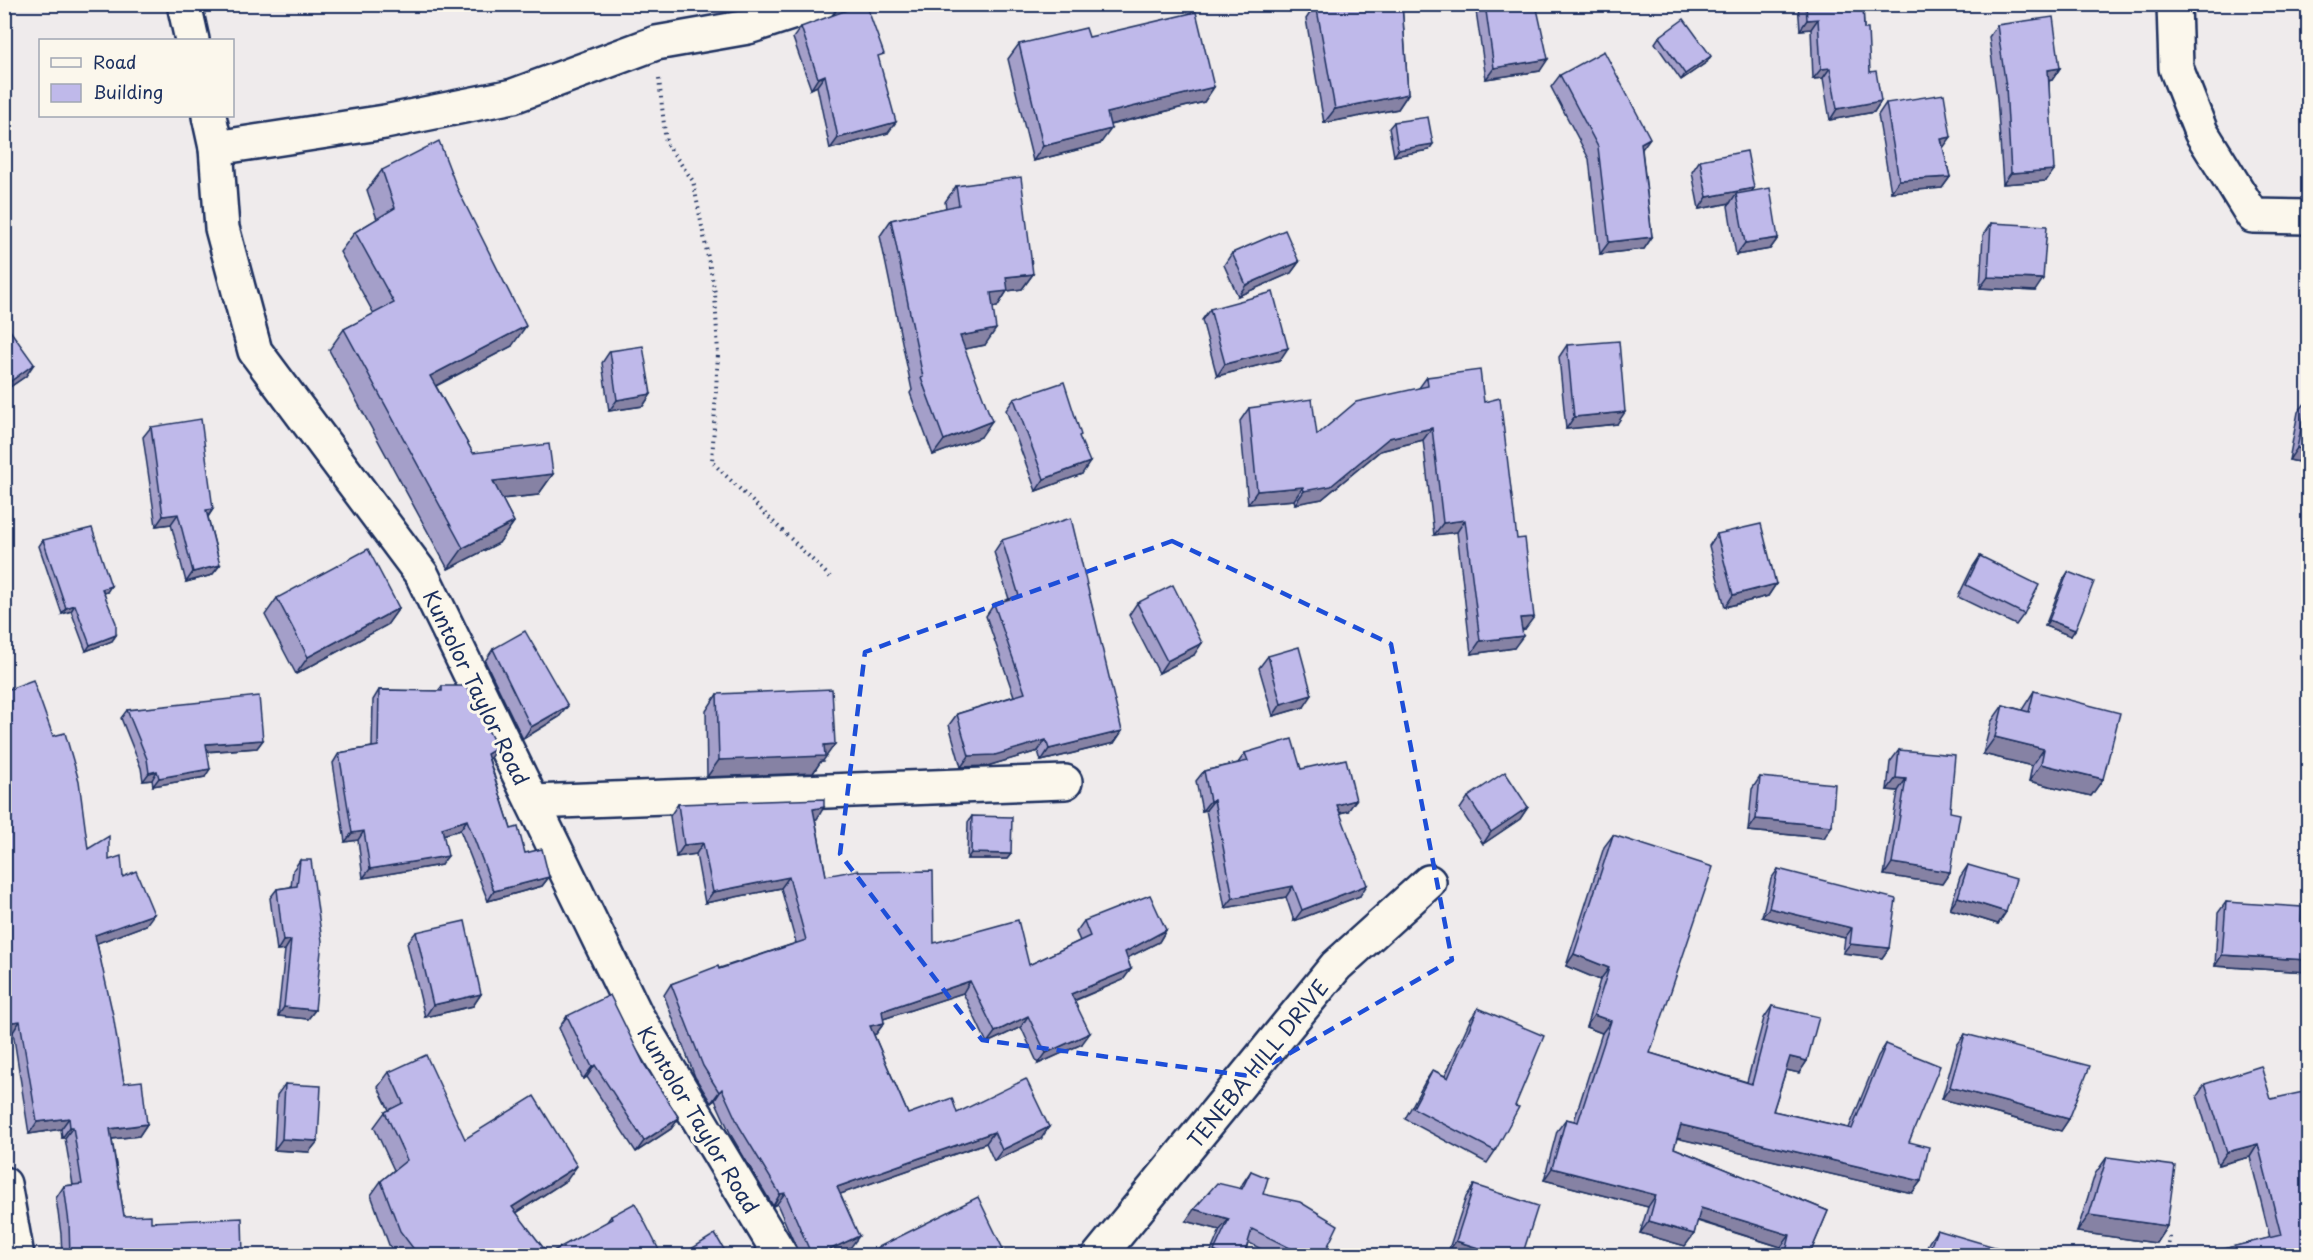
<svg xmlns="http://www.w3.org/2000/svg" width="2313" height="1260" font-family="'Playpen Sans',sans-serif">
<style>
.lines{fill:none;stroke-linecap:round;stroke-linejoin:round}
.minor-casing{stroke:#1b2f5e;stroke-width:38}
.path{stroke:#1b2f5e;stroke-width:4;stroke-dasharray:1.5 4.5;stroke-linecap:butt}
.minor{stroke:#fbf7ec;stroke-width:33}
.wall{fill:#a49fc9;stroke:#1b2f5e;stroke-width:1.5}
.shaded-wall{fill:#8682a4;stroke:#1b2f5e;stroke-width:1.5}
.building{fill:#bfb9ea;stroke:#1b2f5e;stroke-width:1.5}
.marked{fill:none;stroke:#1d4ed8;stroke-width:4.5;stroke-dasharray:12 8;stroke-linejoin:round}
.labels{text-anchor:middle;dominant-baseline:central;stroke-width:6;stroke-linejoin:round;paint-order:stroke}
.street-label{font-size:21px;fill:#1b2f5e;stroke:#fbf7ec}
</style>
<rect width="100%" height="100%" fill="#efebec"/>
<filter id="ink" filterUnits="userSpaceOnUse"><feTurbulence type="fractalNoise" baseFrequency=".0167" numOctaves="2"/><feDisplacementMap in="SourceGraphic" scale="12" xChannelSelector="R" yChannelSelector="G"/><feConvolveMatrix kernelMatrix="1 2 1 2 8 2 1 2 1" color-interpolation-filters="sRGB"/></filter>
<g filter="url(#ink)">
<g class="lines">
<defs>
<g id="minor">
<path d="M184,4L192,40"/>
<path d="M2174,4L2176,68L2201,132L2253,216L2308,217"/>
<path d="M209,116L216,148L222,228L255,351L422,575L636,1015L781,1256"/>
<path d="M216,148L385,122L513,96L656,43L748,27L819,4"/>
<path d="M533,802L1065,782"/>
<path d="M4,1184L17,1256"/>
<path d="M1099,1256L1336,966L1429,882"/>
</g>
</defs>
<use href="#minor" class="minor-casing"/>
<g class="path">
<path d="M659,79L666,143L693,181L715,293L718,354L712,462L830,577"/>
<path d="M2167,1256L2170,1233"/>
</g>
<use href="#minor" class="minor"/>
</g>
<g class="wall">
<path d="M1316,4H1402L1408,94L1398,109L1324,123L1306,19Z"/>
<path d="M1475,4H1536L1540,71L1486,79Z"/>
<path d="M1798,4H1863L1864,29L1870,72L1881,101L1874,112L1830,120L1823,78L1813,79L1811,29L1800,30Z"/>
<path d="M1997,25L2060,68L2052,80L2049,81L2046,181L2003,184L1997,98L1989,37Z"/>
<path d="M801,27L879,61L888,133L830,149L817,86L811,89L793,38Z"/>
<path d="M1089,37L1214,87L1204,102L1110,125L1100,144L1033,161L1008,59L1019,44Z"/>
<path d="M1659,37L1707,62L1681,80L1655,43Z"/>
<path d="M1560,75L1642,149L1652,237L1644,249L1600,254L1589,159L1551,87Z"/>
<path d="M1886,103L1943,148L1950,177L1942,188L1891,192L1878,115Z"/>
<path d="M1394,122L1429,150L1394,156L1389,128Z"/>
<path d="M1700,160L1754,188L1752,191L1778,238L1770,249L1736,255L1728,206L1730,203L1699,209L1692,172Z"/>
<path d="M382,170L512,346L436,386L473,453L553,474L538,495L502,499L514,522L499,543L448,569L329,350L344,329L374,314L340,252L355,232L377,219L367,190Z"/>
<path d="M956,186L1033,274L1022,289L1007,291L997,307H993L985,345L964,349L981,437L933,455L910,393L912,390L880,236L891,220L946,208L945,202Z"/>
<path d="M1991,223L2035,291L1980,288L1983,235Z"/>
<path d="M1232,253L1299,262L1291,273L1238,296L1224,265Z"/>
<path d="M1210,309L1280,360L1217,376L1202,320Z"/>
<path d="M4,322L26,376L4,391Z"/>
<path d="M1567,345L1617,424L1566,429L1559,357Z"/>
<path d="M610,351L651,394L643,406L609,411L602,363Z"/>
<path d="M1427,377L1484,402L1525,629L1522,630L1514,648L1471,654L1457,532L1434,535L1423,440L1380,451L1322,499L1295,504L1294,500L1248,504L1240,421L1249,408L1317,435L1419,388Z"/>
<path d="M1014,399L1079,438L1082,474L1036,491L1006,410Z"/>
<path d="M2307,401H2308V464L2289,460L2298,412Z"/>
<path d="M151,427L213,509L208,517L220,565L212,575L186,582L171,524L156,526L143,437Z"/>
<path d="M1717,534L1776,584L1768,596L1725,607L1709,546Z"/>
<path d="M43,540L107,592L104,593L116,635L112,641L86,651L71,611L62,614L39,546Z"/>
<path d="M1002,540L1122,731L1114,743L1041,761L1038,751L987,766L961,767L949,725L957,714L1014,696L986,616L994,604L1009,599L994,552Z"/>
<path d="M1980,556L2024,614L2016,625L1958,597L1972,568Z"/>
<path d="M2068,572L2071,636L2045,626L2064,578Z"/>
<path d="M277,598L399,608L387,625L296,674L265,615Z"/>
<path d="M1137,603L1194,655L1159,673L1129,615Z"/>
<path d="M493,649L559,717L523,739L485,661Z"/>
<path d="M1268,656L1304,707L1273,716L1259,668Z"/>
<path d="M442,686L490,758L489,759L511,829L525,853L549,877L542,886L488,901L460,830L443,835L441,865L363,878L358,840L345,842L333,763L339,753L372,747L373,700L379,690L438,691Z"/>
<path d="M4,691L88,849L109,860L123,877L146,925L97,943L124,1083L147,1124L139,1136L112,1139L124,1216L151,1222L243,1256H62L61,1234L56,1198L64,1186L73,1185L65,1138H62L61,1129L29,1134L13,1032L4,1034Z"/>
<path d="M2034,691L2103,779L2091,796L2029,781L2032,766L1983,754L1991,722L2003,705L2022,710Z"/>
<path d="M717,694L823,761H821L813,773L707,777L706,711Z"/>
<path d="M127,710L263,740L257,748L207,752L205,777L153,786L152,780L143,781L141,768L121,718Z"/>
<path d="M1899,750L1950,872L1942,884L1884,875L1898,791L1887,790L1890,762Z"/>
<path d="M1245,753L1301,769L1348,811L1340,813L1360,896L1294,921L1286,897L1225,908L1206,810L1202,811L1196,781L1204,771L1238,763Z"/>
<path d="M1760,777L1824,838L1748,831L1752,789Z"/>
<path d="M1468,797L1528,807L1520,819L1483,844L1460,809Z"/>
<path d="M678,804L817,819H815L826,876L859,872L934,943L1029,965L1080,941L1076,932L1084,921L1166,930L1159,942L1127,958L1131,969L1123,980L1074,1001L1082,1044L1038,1064L1021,1027L987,1043L963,993L883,1019L884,1023L876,1034L874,1035L908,1114L957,1113L1041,1139L994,1161L986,1143L840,1194L851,1247L833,1256H800L777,1204L773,1206L732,1137L715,1100L711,1103L695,1077L664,995L671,984L796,943L781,888L705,903L696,854L676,857L670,816Z"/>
<path d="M972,816L1011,854L1007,859H967L968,822Z"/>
<path d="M1613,835L1650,1053L1747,1082L1764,1018L1772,1006L1807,1061L1799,1073L1786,1070L1773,1111L1849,1128L1878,1056L1886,1044L1909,1142L1921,1181L1912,1193L1677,1138L1674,1148L1828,1211L1809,1256H1779L1781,1247L1697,1221L1694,1234L1685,1246L1640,1233L1648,1207L1544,1180L1557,1131L1566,1119L1574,1121L1602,1033L1586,1027L1600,980L1566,966L1604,847Z"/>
<path d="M300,860L315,1010L308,1019L278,1016L285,950L277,951L270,898L277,889L291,887L293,870Z"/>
<path d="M1968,865L2006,912L1998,924L1950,909L1960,877Z"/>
<path d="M1778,869L1889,948L1882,958L1843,953L1845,938L1762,917L1771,879Z"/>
<path d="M2226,902L2301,923H2308V972L2215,966L2218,913Z"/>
<path d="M416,932L481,994L473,1006L425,1017L407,943Z"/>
<path d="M1478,1008L1495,1151L1487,1163L1405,1119L1425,1082L1433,1070L1445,1076L1470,1020Z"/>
<path d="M567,1016L644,1064L679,1118L671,1129L636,1152L587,1077L583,1079L559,1028Z"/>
<path d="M1965,1034L2069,1119L2061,1131L1942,1099L1957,1045Z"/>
<path d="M389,1072L465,1139L567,1180L516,1213L548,1254L606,1223L611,1216L662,1256H397L389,1245L371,1195L381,1181L394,1170L374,1127L385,1112L389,1110L378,1087Z"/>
<path d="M285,1084L318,1141L309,1152L274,1150L277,1095Z"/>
<path d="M2205,1084L2271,1099L2308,1256H2197L2198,1255L2270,1238L2250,1157L2218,1165L2197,1096Z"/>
<path d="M2107,1157L2167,1226L2156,1243L2077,1232L2095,1174Z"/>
<path d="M1251,1171L1263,1194L1323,1256H1274L1248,1242L1244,1256H1209L1220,1230L1186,1221L1240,1189L1243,1183Z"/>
<path d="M1474,1185L1522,1256L1448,1252L1466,1197Z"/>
<path d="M1937,1230L2003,1256H1923L1929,1242Z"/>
</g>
<g class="shaded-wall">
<path d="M1818,19L1811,29L1800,30L1807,20Z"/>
<path d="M1711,56L1707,62L1681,80L1685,74Z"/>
<path d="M1548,59L1540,71L1486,79L1494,68Z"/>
<path d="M1830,68L1823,78L1813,79L1821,69Z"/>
<path d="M2060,68L2052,80L2040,82L2048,70Z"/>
<path d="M825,75L817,86L811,89L818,78Z"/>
<path d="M1214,87L1204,102L1096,128L1107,113Z"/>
<path d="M1408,94L1398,109L1324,123L1335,109Z"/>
<path d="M1881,101L1874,112L1830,120L1837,109Z"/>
<path d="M896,122L888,133L830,149L838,138Z"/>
<path d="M1111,129L1100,144L1033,161L1043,146Z"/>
<path d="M1951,137L1943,148L1941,139Z"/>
<path d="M1650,138L1642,149L1641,143Z"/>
<path d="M1433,144L1429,150L1394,156L1398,150Z"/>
<path d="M2054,170L2046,181L2003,184L2011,173Z"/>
<path d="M1950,177L1942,188L1891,192L1899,180Z"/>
<path d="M1754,188L1746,200L1736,194L1730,203L1699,209L1707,197Z"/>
<path d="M1652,237L1644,249L1600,254L1609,242Z"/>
<path d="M1778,238L1770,249L1736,255L1745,243Z"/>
<path d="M1299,262L1291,273L1238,296L1246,285Z"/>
<path d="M1033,274L1022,289L1007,291L997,307L980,309L991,293L1006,277Z"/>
<path d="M1988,277L2043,279L2035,291L1980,288Z"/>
<path d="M526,326L512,346L416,396L430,376Z"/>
<path d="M996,329L985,345L949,352L960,336Z"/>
<path d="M1288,348L1280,360L1217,376L1225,364Z"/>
<path d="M34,364L26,376L4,391V390L11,381Z"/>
<path d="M651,394L643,406L609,411L617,400Z"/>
<path d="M1625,412L1617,424L1566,429L1574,417Z"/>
<path d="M992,421L981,437L933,455L944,440Z"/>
<path d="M1432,428L1423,440L1380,451L1322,499L1295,504L1304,491L1389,438Z"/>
<path d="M2297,448L2308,450V464L2289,460Z"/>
<path d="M1090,462L1082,474L1036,491L1044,479Z"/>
<path d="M553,474L538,495L479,501L493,481Z"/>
<path d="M1303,487L1294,500L1248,504L1257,491Z"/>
<path d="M213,509L206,519V510Z"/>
<path d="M178,514L171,524L156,526L163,516Z"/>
<path d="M1465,520L1457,532L1434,535L1443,523Z"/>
<path d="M514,522L499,543L448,569L463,548Z"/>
<path d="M220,565L212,575L186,582L193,572Z"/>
<path d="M1776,584L1768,596L1725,607L1733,595Z"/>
<path d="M111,586L107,592L98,595L102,589Z"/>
<path d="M75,605L71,611L62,614L66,608Z"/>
<path d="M399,608L387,625L296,674L308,657Z"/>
<path d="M1534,617L1525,629L1511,631L1520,618Z"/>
<path d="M2049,620L2075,630L2071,636L2045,626Z"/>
<path d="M116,635L112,641L86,651L90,645Z"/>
<path d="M1523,636L1514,648L1471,654L1480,641Z"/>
<path d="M1202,643L1194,655L1159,673L1167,661Z"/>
<path d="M1312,695L1304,707L1273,716L1281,704Z"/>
<path d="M568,706L559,717L523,739L531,727Z"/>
<path d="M1122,731L1114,743L1041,761L1049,749Z"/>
<path d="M1995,737L2044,749L2032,766L1983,754Z"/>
<path d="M263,740L257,748L200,752L206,744Z"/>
<path d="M1046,740L1038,751L987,766L961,767L969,756Z"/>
<path d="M835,744L823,761H821L813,773L707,777L719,760L824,745Z"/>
<path d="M497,748L490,758L480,763L487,754Z"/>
<path d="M2041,764L2103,779L2091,796L2029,781Z"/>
<path d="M210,769L205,777L153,786L159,778Z"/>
<path d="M157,771L152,780L143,781L149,773Z"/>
<path d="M1896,778L1906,779L1898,791L1887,790Z"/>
<path d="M1214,800L1206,810L1202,811L1210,801Z"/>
<path d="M1356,800L1348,811L1329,815L1337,805Z"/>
<path d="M824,807L817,819L805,820L813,809Z"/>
<path d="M1528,807L1520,819L1483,844L1491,832Z"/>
<path d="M1756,819L1832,826L1824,838L1748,831Z"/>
<path d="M467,820L460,830L435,837L442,828Z"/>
<path d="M364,831L358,840L345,842L352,833Z"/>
<path d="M703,843L696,854L676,857L684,845Z"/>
<path d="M971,853L1011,854L1007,859H967Z"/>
<path d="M448,856L441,865L363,878L370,869Z"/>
<path d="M1892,863L1950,872L1942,884L1884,875Z"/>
<path d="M549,877L542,886L488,901L494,891Z"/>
<path d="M789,877L781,888L705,903L713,892Z"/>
<path d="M1367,885L1360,896L1294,921L1302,910Z"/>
<path d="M1293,886L1286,897L1225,908L1233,898Z"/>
<path d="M1958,897L2006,912L1998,924L1950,909Z"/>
<path d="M1769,908L1852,928L1845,938L1762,917Z"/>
<path d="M154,914L146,925L87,947L95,935Z"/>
<path d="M1166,930L1159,942L1117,963L1125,952Z"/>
<path d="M291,940L285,950L277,951L283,941Z"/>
<path d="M1850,944L1889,948L1882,958L1843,953Z"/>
<path d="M1574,954L1609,968L1600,980L1566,966Z"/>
<path d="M2222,955L2308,960V972L2215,966Z"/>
<path d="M1131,969L1123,980L1063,1005L1071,994Z"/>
<path d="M970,981L963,993L874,1022L882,1011Z"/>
<path d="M481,994L473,1006L425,1017L433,1005Z"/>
<path d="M284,1007L315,1010L308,1019L278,1016Z"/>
<path d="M1594,1015L1611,1021L1602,1033L1586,1027Z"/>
<path d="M1028,1016L1021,1027L987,1043L995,1032Z"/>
<path d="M20,1021L13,1032L4,1034V1023Z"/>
<path d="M884,1023L876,1034L862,1037L870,1026Z"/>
<path d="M1090,1033L1082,1044L1038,1064L1046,1053Z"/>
<path d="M1790,1057L1807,1061L1799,1073L1782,1069Z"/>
<path d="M595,1065L587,1077L583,1079L592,1067Z"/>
<path d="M1950,1087L2069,1119L2061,1131L1942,1099Z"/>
<path d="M722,1089L715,1100L711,1103L719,1092Z"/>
<path d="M69,1118L61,1129L29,1134L37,1122Z"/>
<path d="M679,1118L671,1129L636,1152L644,1141Z"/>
<path d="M147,1124L139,1136L102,1140L110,1129Z"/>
<path d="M1681,1125L1921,1181L1912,1193L1672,1137Z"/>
<path d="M70,1127H73L65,1138H62Z"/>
<path d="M1049,1127L1041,1139L994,1161L1002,1150Z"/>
<path d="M994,1132L986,1143L829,1198L837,1187Z"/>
<path d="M282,1139L318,1141L309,1152L274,1150Z"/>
<path d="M2258,1144L2250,1157L2218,1165L2227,1152Z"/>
<path d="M577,1166L567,1180L502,1222L512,1207Z"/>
<path d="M1552,1168L1656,1195L1648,1207L1544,1180Z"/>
<path d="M785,1193L777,1204L773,1206L780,1194Z"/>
<path d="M1701,1208L1790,1235L1781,1247L1693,1219Z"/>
<path d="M1194,1209L1229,1219L1220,1230L1186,1221Z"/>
<path d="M2089,1215L2167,1226L2156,1243L2077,1232Z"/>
<path d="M1649,1221L1694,1234L1685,1246L1640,1233Z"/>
<path d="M859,1236L851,1247L833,1256H816Z"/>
<path d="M1456,1241L1504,1256H1458L1448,1252Z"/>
<path d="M1003,1249L998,1256H989Z"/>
</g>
<g class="building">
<path d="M863,4H866L884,54L878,56L896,122L838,138L825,75L818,78L801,27Z"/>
<path d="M1316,4H1402L1408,94L1335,109Z"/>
<path d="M1485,4H1536L1548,59L1494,68Z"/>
<path d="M1806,4H1863L1864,29H1868L1870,72L1876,71L1881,101L1837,109L1830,68L1821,69L1818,19L1807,20Z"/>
<path d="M1196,12L1214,87L1107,113L1111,129L1043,146L1019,44L1086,28L1089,37Z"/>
<path d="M2053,17L2060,68L2048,70L2054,170L2011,173L2006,87L1997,25Z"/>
<path d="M1684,19L1711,56L1685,74L1659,37Z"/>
<path d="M1604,51L1650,138L1641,143L1652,237L1609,242L1598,147L1560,75Z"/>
<path d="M1944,94L1951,137L1941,139L1950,177L1899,180L1886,103Z"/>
<path d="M1428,117L1433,144L1398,150L1394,122Z"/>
<path d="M439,141L457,188L526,326L430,376L473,453L549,444L553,474L493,481L514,522L463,548L344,329L394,303L355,232L395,208L382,170Z"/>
<path d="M1747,151L1754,188L1707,197L1700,160Z"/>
<path d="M1021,177L1033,274L1006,277L1008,291L991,293L996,329L960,336L992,421L944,440L921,378L923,377L891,220L959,205L956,186Z"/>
<path d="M1770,188L1778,238L1745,243L1736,194Z"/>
<path d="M1991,223L2047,226L2043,279L1988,277Z"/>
<path d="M1285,230L1299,262L1246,285L1232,253Z"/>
<path d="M1273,292L1288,348L1225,364L1210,309Z"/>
<path d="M4,322L34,364L11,381L4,372Z"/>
<path d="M1619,341L1625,412L1574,417L1567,345Z"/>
<path d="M643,346L651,394L617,400L610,351Z"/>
<path d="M1480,370L1484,402L1500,398L1517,539L1525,538L1534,617L1520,618L1523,636L1480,641L1465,520L1443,523L1432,428L1389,438L1331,486L1304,491L1303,487L1257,491L1249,408L1312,399L1317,435L1356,402L1428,386L1427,377Z"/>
<path d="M1064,382L1081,435L1079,436L1090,462L1044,479L1014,399Z"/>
<path d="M2307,401H2308V450L2297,448Z"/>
<path d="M201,419L213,509L206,510L220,565L193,572L178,514L163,516L151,427Z"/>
<path d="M1071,518L1122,731L1049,749L1046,740L995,755L969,756L957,714L1025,693L994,604L1019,596L1002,540Z"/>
<path d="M1761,524L1776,584L1733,595L1717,534Z"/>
<path d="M92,528L111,586L102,589L116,623V635L90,645L75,605L66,608L43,540Z"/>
<path d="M368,549L399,608L308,657L277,598Z"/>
<path d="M1980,556L2039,585L2024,614L1966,585Z"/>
<path d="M2068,572L2094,582L2075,630L2049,620Z"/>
<path d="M1173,585L1202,643L1167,661L1137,603Z"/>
<path d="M525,631L568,706L531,727L493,649Z"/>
<path d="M1299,647L1312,695L1281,704L1268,656Z"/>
<path d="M33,680L53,736L65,733L79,781L88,849L109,836V860L121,856L123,877L136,871L154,914L95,935L113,1015L124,1083L142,1081L147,1124L110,1129L124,1216L151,1215V1222L242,1218L243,1256H70L69,1223L64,1186L82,1184L73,1127H70L69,1118L37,1122L20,1021L4,1023V691Z"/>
<path d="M442,686H466L497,748L487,754L511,829L518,827L525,853L542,849L549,877L494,891L467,820L442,828L448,856L370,869L364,831L352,833L339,753L378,746L379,690L442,691Z"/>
<path d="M832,689L835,744L824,745L825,756L719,760L717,694Z"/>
<path d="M2034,691L2120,713L2103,779L2041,764L2044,749L1995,737L2003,705L2029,712Z"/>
<path d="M259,696L263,740L206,744L210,769L159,778L157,771L149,773L147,759L127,710Z"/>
<path d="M1292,739L1301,769L1346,759L1356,800L1337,805L1367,885L1302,910L1293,886L1233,898L1214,800L1210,801L1204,771L1248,761L1245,753Z"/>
<path d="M1899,750L1955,755L1950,812L1960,814L1950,872L1892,863L1906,779L1896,778Z"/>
<path d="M1505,772L1528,807L1491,832L1468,797Z"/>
<path d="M1760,777L1835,784L1832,826L1756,819Z"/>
<path d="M824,799V807L813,809L826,876L858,870L859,872L933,871L934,943L1018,920L1029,965L1090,936L1084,921L1150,895L1166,930L1125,952L1131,969L1071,994L1090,1033L1046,1053L1028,1016L995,1032L970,981L882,1011L884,1023L870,1026L908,1114L952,1098L957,1113L1026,1079L1049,1127L1002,1150L994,1132L837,1187L859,1236L816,1256H812L785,1193L780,1194L739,1126L722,1089L719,1092L703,1066L671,984L718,966L719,969L806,940L789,877L713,892L703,843L684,845L678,804Z"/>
<path d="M972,816L1012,817L1011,854L971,853Z"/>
<path d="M1613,835L1713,867L1650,1053L1752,1084L1772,1006L1819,1017L1807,1061L1790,1057L1773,1111L1852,1129L1886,1044L1940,1066L1909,1142L1929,1147L1921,1181L1681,1125L1674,1148L1828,1211L1809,1256H1785L1790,1235L1701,1208L1694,1234L1649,1221L1656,1195L1552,1168L1566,1119L1578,1122L1611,1021L1594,1015L1609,968L1574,954Z"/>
<path d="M300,860H311L322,941L315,1010L284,1007L291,940L283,941L277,889L297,886Z"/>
<path d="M1968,865L2016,879L2006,912L1958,897Z"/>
<path d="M1778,869L1896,899L1889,948L1850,944L1852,928L1769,908Z"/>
<path d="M2226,902L2302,907L2301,923H2308V960L2222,955Z"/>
<path d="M465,921L481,994L433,1005L416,932Z"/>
<path d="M610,995L644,1064L679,1118L644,1141L595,1065L592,1067L567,1016Z"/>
<path d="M1478,1008L1544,1036L1515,1106L1519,1107L1495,1151L1413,1108L1433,1070L1448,1078Z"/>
<path d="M1965,1034L2090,1066L2069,1119L1950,1087Z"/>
<path d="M426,1055L465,1139L534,1096L577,1166L512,1207L548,1254L612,1219L611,1216L635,1203L662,1256H419L400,1231L381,1181L407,1160L385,1112L403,1103L389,1072Z"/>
<path d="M2261,1066L2271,1099L2308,1091V1256H2198V1255L2281,1235L2258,1144L2227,1152L2205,1084Z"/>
<path d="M285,1084L321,1086L318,1141L282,1139Z"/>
<path d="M2107,1157L2175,1166L2167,1226L2089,1215Z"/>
<path d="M1251,1171L1268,1178L1263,1194L1300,1202L1338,1225L1323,1256H1306L1252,1229L1244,1256H1224L1214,1251L1229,1219L1194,1209L1217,1183L1242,1189Z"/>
<path d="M1474,1185L1538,1206L1522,1256H1504L1456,1241Z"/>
<path d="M978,1197L1003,1249L989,1256H861Z"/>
<path d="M1937,1230L2005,1250L2003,1256H1927Z"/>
<path d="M715,1234L728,1256H680Z"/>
<path d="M4,1235L7,1248L11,1256H4Z"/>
</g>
</g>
<path class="marked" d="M1172,541L1391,644L1452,960L1250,1076L982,1040L840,854L865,652Z"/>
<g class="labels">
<g class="street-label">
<text transform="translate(477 687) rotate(64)">Kuntolor Taylor Road</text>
<text transform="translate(1257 1063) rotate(-51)">TENEBA HILL DRIVE</text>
<text transform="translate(699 1119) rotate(59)">Kuntolor Taylor Road</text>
</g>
</g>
<rect width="2313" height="1260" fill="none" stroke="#fbf7ec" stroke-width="24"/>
<rect x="12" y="12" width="2289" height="1236" fill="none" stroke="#1b2f5e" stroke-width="2" filter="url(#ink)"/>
<rect x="39" y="39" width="195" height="78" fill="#fbf7ec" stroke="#a1a7b3" stroke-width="1.5"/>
<rect x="51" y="58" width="30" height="9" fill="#fbf7ec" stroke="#a1a7b3" stroke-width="1.5"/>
<text x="93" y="69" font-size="18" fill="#1b2f5e">Road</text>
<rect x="51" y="84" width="30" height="18" fill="#bfb9ea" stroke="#a1a7b3" stroke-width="1.5"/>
<text x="93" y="99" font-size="18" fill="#1b2f5e">Building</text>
</svg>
